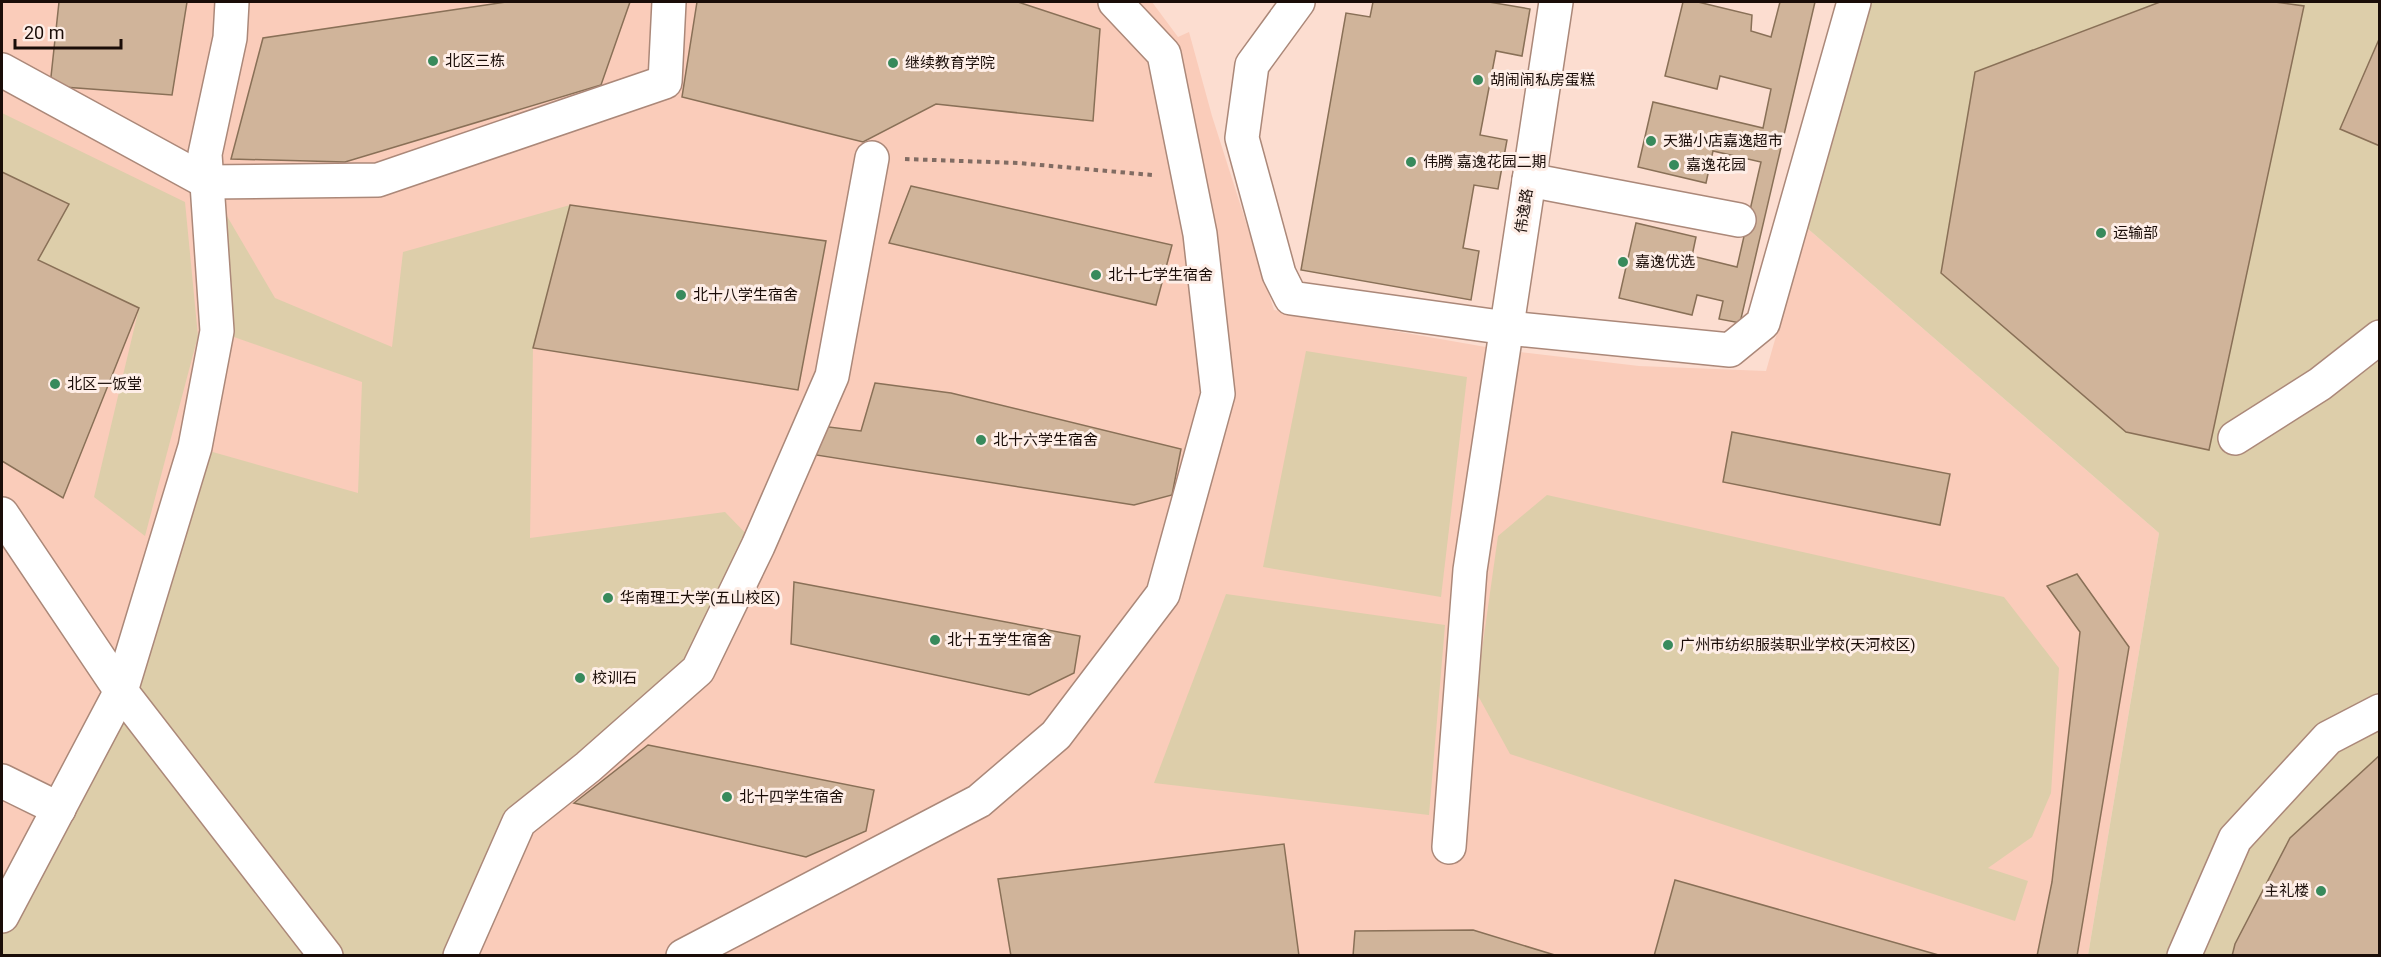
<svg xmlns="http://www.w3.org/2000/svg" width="2381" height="957" font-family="Roboto,'Noto Sans SC',sans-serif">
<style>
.built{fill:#faccba}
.green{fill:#ddceaa}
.building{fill:#d0b49a;stroke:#897057;stroke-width:1.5}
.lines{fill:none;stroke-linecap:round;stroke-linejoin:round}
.minor-casing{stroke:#ab8879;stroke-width:36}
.path{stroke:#816c63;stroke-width:4;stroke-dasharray:4.5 4.5;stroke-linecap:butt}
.minor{stroke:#fff;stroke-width:33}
.poi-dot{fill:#388a5c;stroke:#feeee7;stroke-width:2}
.labels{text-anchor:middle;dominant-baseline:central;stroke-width:6;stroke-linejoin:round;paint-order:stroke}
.poi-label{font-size:15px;fill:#1a0d08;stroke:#feeee7;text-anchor:start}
.street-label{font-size:15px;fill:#1a0d08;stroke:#feeee7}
</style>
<rect width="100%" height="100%" fill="#fcddd0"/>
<path class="built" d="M2,2H1152L1178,37L1189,32L1212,116L1274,310L1503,350L1639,366L1766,371L1807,228L2159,533L2088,955L2,956Z"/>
<g class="green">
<path d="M1871,2H2379V955H2088L2159,533L1807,228Z"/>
<path d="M2,113L185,202L198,336L145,536L94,497L139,308L38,260L69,204L2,172Z"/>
<path d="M207,182L275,298L392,347L403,252L570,205L533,348L530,538L725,512L758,546L698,670L519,822L460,955L2,956V915L121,691L195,447L358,493L362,382L217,331Z"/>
<path d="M1306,351L1467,377L1441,597L1263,567Z"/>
<path d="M1547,495L2004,597L2059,668L2051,793L2032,837L1988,868L2028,881L2015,921L1510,754L1476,692L1498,536Z"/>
<path d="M1226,594L1445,625L1429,815L1154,783Z"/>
</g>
<g class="building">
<path d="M59,2H187L172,95L50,86Z"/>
<path d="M506,2H630L601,85L345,162L231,159L263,38Z"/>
<path d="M697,2H1018L1100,29L1093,121L936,104L863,142L682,97Z"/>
<path d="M1373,2H1489L1530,9L1522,56L1496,51L1480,135L1507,140L1498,189L1474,185L1463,248L1479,251L1471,300L1301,270L1346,13L1370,17Z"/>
<path d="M1683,2H1698L1752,15L1751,31L1771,37L1780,2H1815L1740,323L1719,319L1723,301L1697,295L1692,315L1619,298L1636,223L1696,237L1692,256L1737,267L1761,162L1713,151L1706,183L1638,167L1653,102L1763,128L1771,89L1720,76L1717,89L1665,76Z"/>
<path d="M2160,2H2275L2304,6L2209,450L2126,432L1941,273L1975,72Z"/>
<path d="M2380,37V146L2340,129Z"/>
<path d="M2,172L69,204L38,260L139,308L63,498L2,461Z"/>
<path d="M911,186L1172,245L1156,305L889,243Z"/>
<path d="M570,205L826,241L798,390L533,348Z"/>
<path d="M875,383L951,393L1181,449L1172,495L1134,505L816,455L821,426L861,431Z"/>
<path d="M1732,432L1950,474L1940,525L1723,482Z"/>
<path d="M2077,574L2129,647L2077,956H2037L2052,882L2080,632L2047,586Z"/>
<path d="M794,582L1080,636L1074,673L1029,695L791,644Z"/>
<path d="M648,745L874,790L866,831L806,857L574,803Z"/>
<path d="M2380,755V956H2232L2235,944L2290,838Z"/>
<path d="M1284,844L1299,956H1011L998,879Z"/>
<path d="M1675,880L1942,956H1654Z"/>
<path d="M1473,930L1558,956H1353L1355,931Z"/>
</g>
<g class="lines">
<defs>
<g id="minor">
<path d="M1298,2L1252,65L1242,138L1279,274L1291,298L1507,328L1730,350L1763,323L1854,2"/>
<path d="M2,70L207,182L378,180L665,82L669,2"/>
<path d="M1529,180L1739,220"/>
<path d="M2235,438L2320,384L2380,337"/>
<path d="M2,514L121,691L326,956"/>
<path d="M2,781L59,809"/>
<path d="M1449,847L1470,570L1556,2"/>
<path d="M2,916L121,691L195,447L217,331L205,154L230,38L232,2"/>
<path d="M460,956L519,822L588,767L698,670L758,546L832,376L872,158"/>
<path d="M683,956L979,801L1056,735L1163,594L1218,394L1200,234L1164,54L1115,2"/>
<path d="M2184,956L2235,839L2328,738L2380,711"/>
</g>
</defs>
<use href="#minor" class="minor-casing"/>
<path class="path" d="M905,159L1018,163L1152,175"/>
<use href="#minor" class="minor"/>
</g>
<g class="poi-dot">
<circle cx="433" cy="61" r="6"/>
<circle cx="893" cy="63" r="6"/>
<circle cx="1478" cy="80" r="6"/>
<circle cx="1651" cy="141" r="6"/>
<circle cx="1411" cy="162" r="6"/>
<circle cx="1674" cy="165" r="6"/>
<circle cx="2101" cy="233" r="6"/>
<circle cx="1623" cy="262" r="6"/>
<circle cx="1096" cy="275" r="6"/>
<circle cx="681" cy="295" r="6"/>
<circle cx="55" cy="384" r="6"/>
<circle cx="981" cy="440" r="6"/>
<circle cx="608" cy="598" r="6"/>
<circle cx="935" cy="640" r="6"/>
<circle cx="1668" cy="645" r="6"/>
<circle cx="580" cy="678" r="6"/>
<circle cx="727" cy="797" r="6"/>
<circle cx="2321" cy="891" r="6"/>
</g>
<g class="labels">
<g class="poi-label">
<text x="445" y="61">北区三栋</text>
<text x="905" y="63">继续教育学院</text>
<text x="1490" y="80">胡闹闹私房蛋糕</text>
<text x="1663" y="141">天猫小店嘉逸超市</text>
<text x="1423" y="162">伟腾 嘉逸花园二期</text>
<text x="1686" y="165">嘉逸花园</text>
<text x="2113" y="233">运输部</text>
<text x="1635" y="262">嘉逸优选</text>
<text x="1108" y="275">北十七学生宿舍</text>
<text x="693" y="295">北十八学生宿舍</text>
<text x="67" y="384">北区一饭堂</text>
<text x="993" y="440">北十六学生宿舍</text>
<text x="620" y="598">华南理工大学(五山校区)</text>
<text x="947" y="640">北十五学生宿舍</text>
<text x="1680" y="645">广州市纺织服装职业学校(天河校区)</text>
<text x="592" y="678">校训石</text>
<text x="739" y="797">北十四学生宿舍</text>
<text x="2309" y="891" text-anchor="end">主礼楼</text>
</g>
<g class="street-label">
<text transform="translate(1524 211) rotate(-81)">伟逸路</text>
</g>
</g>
<rect width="2381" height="957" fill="none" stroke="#1a0d08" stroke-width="6"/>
<path d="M15 39v9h106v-9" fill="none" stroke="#1a0d08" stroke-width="3"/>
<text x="24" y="39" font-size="18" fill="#1a0d08" stroke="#feeee7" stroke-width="4.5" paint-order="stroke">20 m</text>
</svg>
